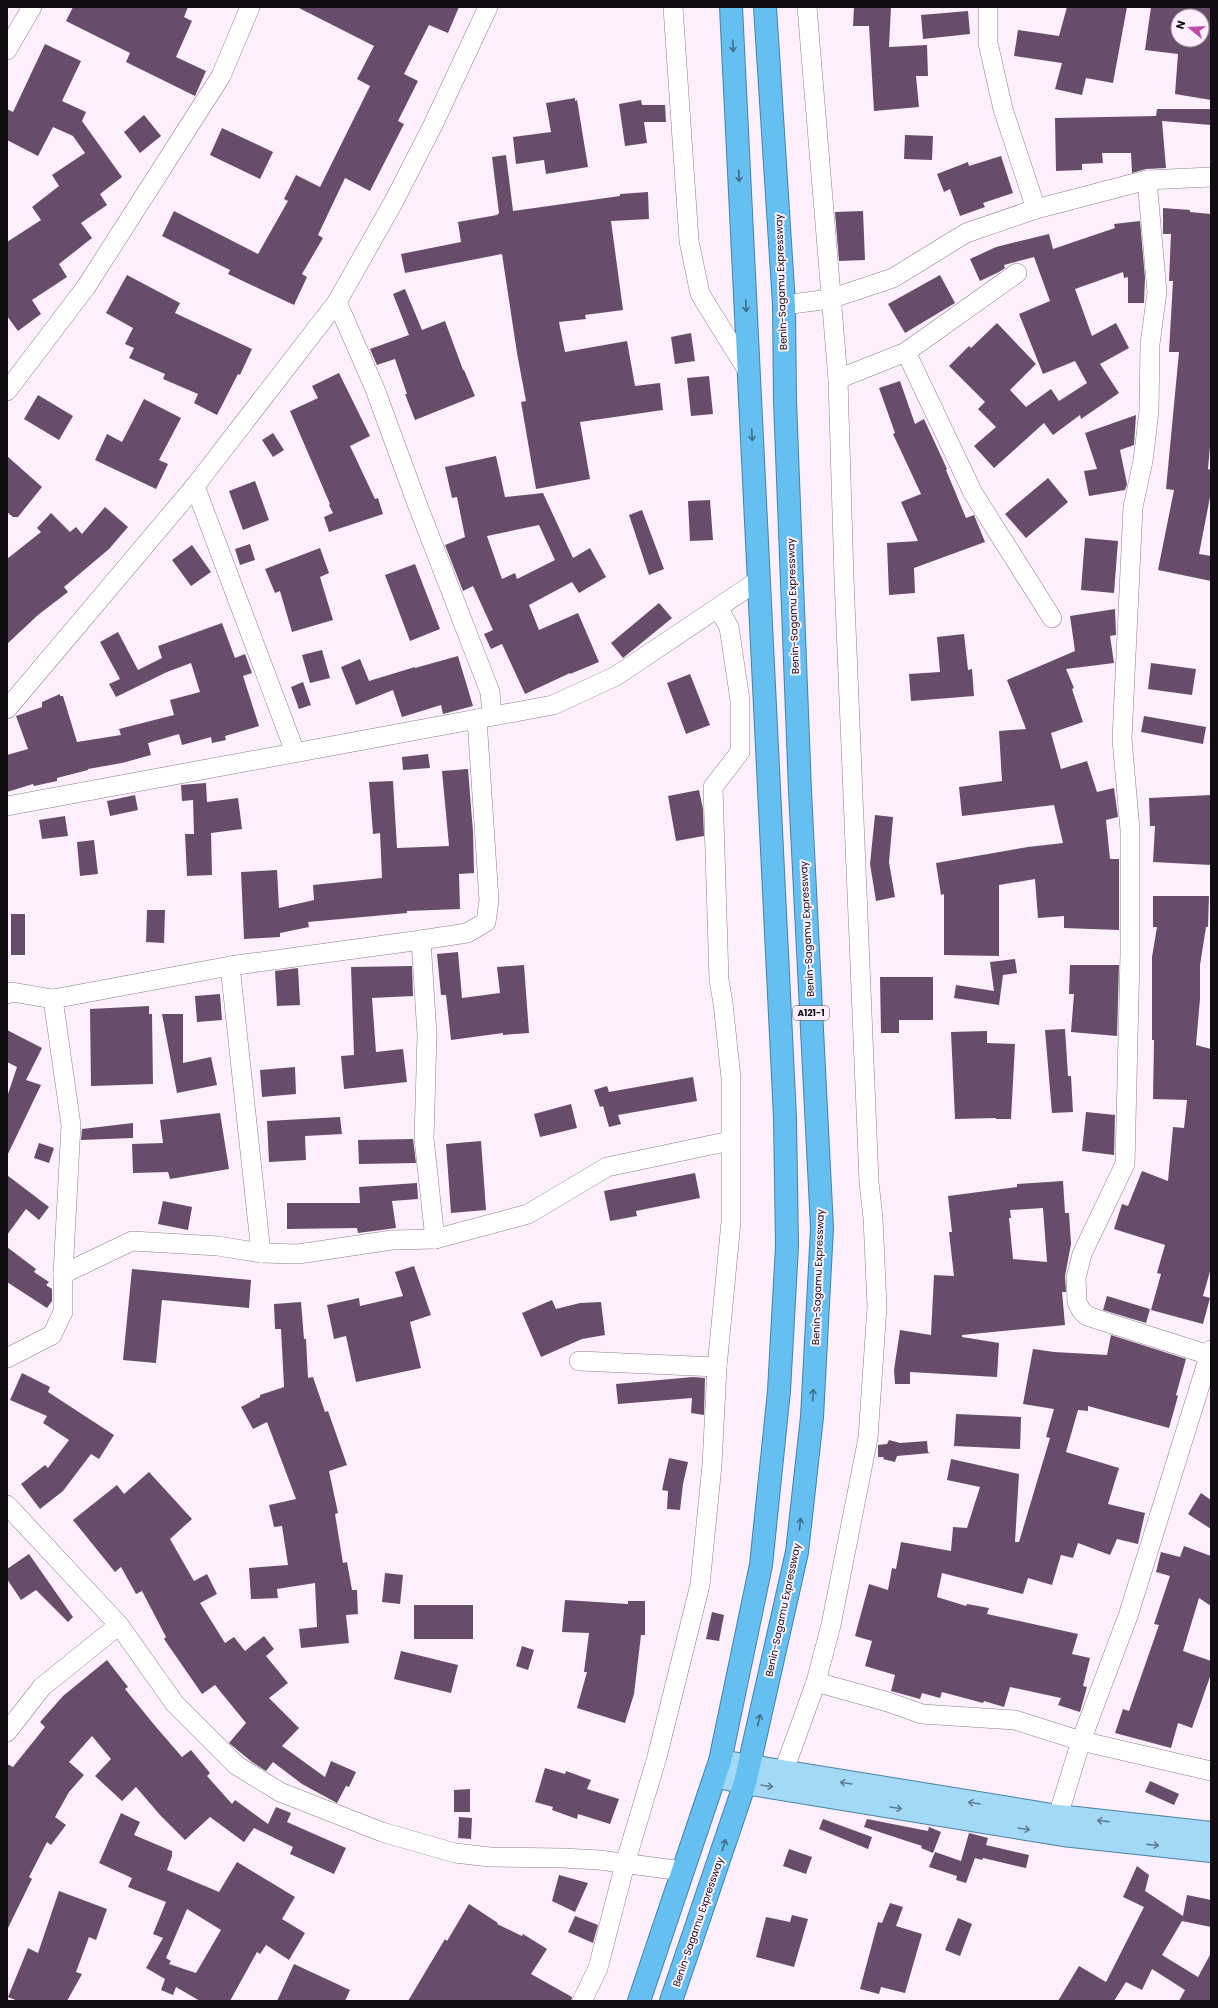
<svg xmlns="http://www.w3.org/2000/svg" width="1218" height="2008" font-family="Poppins,sans-serif">
<style>
.building{fill:#684d6a;fill-rule:evenodd}
.lines{fill:none;stroke-linecap:round;stroke-linejoin:round}
.minor-casing{stroke:#8c7f8d;stroke-width:20}
.major-casing{stroke:#4781a3;stroke-width:24}
.highway-casing{stroke:#4781a3;stroke-width:24}
.minor{stroke:#fff;stroke-width:19}
.major{stroke:#a3d9f7;stroke-width:22}
.highway{stroke:#65c0f1;stroke-width:22}
.oneway{stroke:#3f6f8c}
.oneway2{stroke:#617d90}
.labels{text-anchor:middle;dominant-baseline:central;stroke-width:4;stroke-linejoin:round;paint-order:stroke}
.shield{fill:#fdeffe;stroke:#575058;stroke-width:1}
.shield-label{font-size:9px;font-weight:bold;fill:#100c11}
.street-label{font-size:10px;fill:#100c11;stroke:#fdeffe}
</style>
<rect width="100%" height="100%" fill="#fdeffe"/>
<g class="building">
<path d="M73,7H188L184,17L192,21L176,57L206,71L195,96L126,62L130,53L66,21Z"/>
<path d="M297,7H459L448,33L429,25L404,74L418,81L398,121L404,124L370,191L345,178L318,235L323,238L302,274L307,277L294,305L228,274L230,270L162,236L174,211L258,254L288,201L284,199L296,175L320,187L370,86L357,79L374,46Z"/>
<path d="M854,7H891L889,47L927,45L928,76H916L919,107L874,111L869,26H853Z"/>
<path d="M1067,7H1127L1113,83L1086,78L1082,95L1055,89L1062,63L1014,56L1018,30L1059,36Z"/>
<path d="M1151,7H1211V100L1175,94L1178,54L1145,50ZM1178,16H1202V40H1178Z"/>
<path d="M968,11L970,34L923,39L921,15Z"/>
<path d="M45,44L81,61L62,101L86,112L82,121L122,177L100,194L107,205L81,223L92,238L59,264L67,277L32,300L41,314L18,331L7,316V242L41,220L32,207L59,186L52,175L85,153L73,136L53,127L38,156L7,140V109L13,112Z"/>
<path d="M575,98V101L577,100L588,167L546,174L544,160L516,164L513,137L551,132L546,103Z"/>
<path d="M641,100L642,105H665L666,122H644L647,143L625,146L619,104Z"/>
<path d="M1157,109H1211V125L1162,121L1166,168L1146,169L1132,173L1131,153H1102L1103,163L1082,164V170L1056,171L1055,118L1156,116Z"/>
<path d="M144,115L161,136L140,153L124,132Z"/>
<path d="M222,128L273,152L260,179L210,155Z"/>
<path d="M905,135L933,136L932,160L904,159Z"/>
<path d="M506,155L513,211L620,196V194L648,192L649,219L611,221L623,310L585,315L586,319L559,322L565,352L627,341L635,386L660,383L663,410L580,422L590,479L536,489L521,402L526,401L517,353L502,254L405,273L401,254L461,242L458,222L497,215L499,213L492,157Z"/>
<path d="M1001,156L1013,193L983,203L985,207L960,216L950,189L944,192L937,174L968,162L969,166Z"/>
<path d="M1163,208L1190,210V212L1211,214V436L1208,469L1211,470V492L1199,554L1211,556V581L1158,570L1174,490L1166,489L1179,352H1169L1173,281H1169L1171,234H1163Z"/>
<path d="M863,211L865,260L839,261L835,212Z"/>
<path d="M1140,221L1145,278L1144,303H1128V277L1124,278L1123,272L1075,289L1092,336L1116,323L1129,348L1100,364L1119,393L1081,419L1080,415L1053,435L1044,423L994,468L974,446L996,427L978,409L985,402L949,366L969,346L971,348L997,323L1036,364L1010,390L1026,407L1051,389L1059,401L1087,383L1075,361L1043,374L1019,314L1050,301L1034,257L1004,265L1005,268L999,272L980,281L970,259L996,247L1049,234L1053,249L1115,228L1114,224Z"/>
<path d="M127,275L180,303L175,313L252,349L240,375L238,374L217,415L194,403L198,394L163,379L165,374L129,358L134,348L125,344L133,328L106,313Z"/>
<path d="M940,275L955,303L905,333L888,304Z"/>
<path d="M405,289L422,330L445,321L463,370H464L475,396L415,420L405,394H407L395,359L377,365L370,349L409,335L393,294Z"/>
<path d="M691,333L695,361L675,364L671,337Z"/>
<path d="M339,373L370,436L350,446L375,499L378,498L383,514L329,532L324,517L333,513L329,505L330,504L290,411L318,398L312,386Z"/>
<path d="M709,376L713,414L691,416L687,378Z"/>
<path d="M900,381L915,424L924,419L947,469L946,470L966,518L974,515L985,542L914,568L915,593L889,595L887,543L918,541L901,502L921,494L893,434L895,433L879,388Z"/>
<path d="M38,395L73,416L59,440L24,419Z"/>
<path d="M144,399L181,418L159,460L168,464L156,489L95,460L107,434L122,442Z"/>
<path d="M1136,415L1134,445L1120,450L1127,484L1125,490L1089,496L1084,471L1097,469L1085,433Z"/>
<path d="M273,433L284,450L273,457L262,440Z"/>
<path d="M7,456L42,487L18,517H13L7,512Z"/>
<path d="M496,456L505,497L543,493L573,558L590,548L606,577L579,593L572,582L529,605L539,630L578,613L599,662L570,674V673L525,694L502,644L491,649L484,634L493,630L473,586L463,591L445,545L465,537L457,497L452,498L445,467ZM539,525L555,560L517,579L515,573L502,579L487,536Z"/>
<path d="M1048,478L1068,502L1026,538L1005,514Z"/>
<path d="M255,481L269,520L243,530L229,491Z"/>
<path d="M710,500L713,540L690,541L688,501Z"/>
<path d="M105,507L128,527L109,549L64,587L68,592L38,615L7,644V559L41,532L37,528L51,513L70,532L76,527L82,534Z"/>
<path d="M642,510L664,569L649,575L629,515Z"/>
<path d="M1085,538L1118,541L1114,593L1081,590Z"/>
<path d="M250,544L255,560L240,565L235,549Z"/>
<path d="M192,545L211,572L191,586L172,560Z"/>
<path d="M320,548L329,573L320,577L333,620L292,632L280,591L275,593L265,569Z"/>
<path d="M415,564L440,629L410,641L385,575Z"/>
<path d="M659,603L672,618L623,658L611,643Z"/>
<path d="M1115,609L1116,635L1110,636L1114,663L1066,669L1074,688L1072,689L1083,722L1051,733L1061,769L1087,761L1097,792L1114,788L1118,817L1106,820L1110,859H1119V930L1064,928V916L1038,918L1035,879L999,885V956L944,955V894L941,895L936,863L1028,847L1063,843L1054,805L962,816L959,787L1002,781L999,731L1026,729L1007,680L1075,651L1070,616Z"/>
<path d="M222,623L235,658L245,654L252,673L243,676L259,726L225,736L226,740L212,743L211,737L182,745L179,734L148,743L151,755L122,763L88,769V770L57,778V781L34,786L33,784L7,792V755L28,749L16,716L42,707V702L60,694V696H63L77,742L121,735L119,729L174,715L170,700L200,692L191,663L167,672L116,697L109,684L120,679L100,642L118,632L138,670L162,658L158,646Z"/>
<path d="M964,634L968,670L972,669L974,696L911,701L909,674L940,672L937,637Z"/>
<path d="M322,650L330,678L310,683L302,655Z"/>
<path d="M458,656L473,706L443,714L441,705L402,717L393,690L356,705L341,667L360,659L369,681L415,667V668Z"/>
<path d="M1151,663L1196,669L1192,695L1148,689Z"/>
<path d="M690,674L710,725L686,734L667,683Z"/>
<path d="M303,682L311,705L299,709L291,687Z"/>
<path d="M1144,716L1206,727L1203,744L1141,732Z"/>
<path d="M428,754L430,768L403,770L402,757Z"/>
<path d="M468,769L473,832L474,873L459,874L460,909L407,911V913L308,922L309,927L280,933V937L244,939L241,872L277,870L279,908L314,900L313,885L382,878L380,833L373,834L369,782L393,781L397,848L449,846L442,771Z"/>
<path d="M206,783L207,802L238,798L242,829L211,833L212,875L187,876L185,834H194L193,800L182,801L181,785Z"/>
<path d="M699,790L703,809L704,836L676,841L668,796Z"/>
<path d="M135,795L138,810L110,816L107,801Z"/>
<path d="M1211,795V865L1153,862L1155,826H1150L1149,798Z"/>
<path d="M875,815L893,817L889,862L895,897L876,901L870,864Z"/>
<path d="M65,816L68,836L42,839L39,820Z"/>
<path d="M94,840L98,874L80,876L77,842Z"/>
<path d="M1153,896H1209L1208,927H1206L1200,965V999L1196,1045L1211,1049V1268L1203,1296L1210,1298L1203,1324L1151,1310L1161,1274L1157,1273L1165,1245L1114,1229L1122,1204L1128,1206L1142,1171L1168,1181L1173,1127L1184,1128L1187,1100L1153,1099L1154,1040H1152V957L1157,927H1153Z"/>
<path d="M147,910H165L164,943L146,942Z"/>
<rect x="11" y="914" width="14" height="41"/>
<path d="M458,952L462,998L500,993L497,967L524,965L529,1033L503,1035V1033L451,1040L446,995H441L437,954Z"/>
<path d="M1015,959L1017,973L1003,975L999,1005L954,998L956,985L994,991L990,962Z"/>
<path d="M1070,965H1119L1117,1036L1071,1032L1074,994H1069Z"/>
<path d="M412,966L413,996L372,998L376,1052L403,1049L407,1082L344,1089L341,1056L354,1055L351,967Z"/>
<path d="M298,968L300,1005L277,1006L275,971Z"/>
<path d="M880,977H933V1020H899V1033H881Z"/>
<path d="M220,994L222,1020L197,1022L195,996Z"/>
<path d="M149,1006V1014H152L153,1084L91,1086L90,1009Z"/>
<path d="M162,1014H183V1063L211,1057L217,1085L177,1093Z"/>
<path d="M1065,1029L1068,1076H1071L1073,1112L1052,1113L1045,1030Z"/>
<path d="M7,1030L42,1048L26,1080L41,1085L7,1156V1097L17,1067L7,1062Z"/>
<path d="M987,1031V1043L1015,1044L1011,1119H996V1118L955,1119L951,1032Z"/>
<path d="M295,1067L296,1094L262,1097L260,1070Z"/>
<path d="M693,1077L697,1101L618,1115L621,1124L609,1127L603,1106L600,1107L594,1090L607,1086L609,1092Z"/>
<path d="M571,1104L577,1128L540,1137L534,1114Z"/>
<path d="M1086,1112L1115,1115L1114,1155L1082,1151Z"/>
<path d="M220,1113L229,1169L170,1179L168,1172L133,1173L132,1144L163,1143L160,1120Z"/>
<path d="M340,1117L342,1134L305,1136L306,1160L269,1162L267,1121Z"/>
<path d="M133,1123V1138L81,1140L82,1129Z"/>
<path d="M413,1139L416,1163L359,1164L358,1140Z"/>
<path d="M481,1141L486,1210L451,1213L446,1144Z"/>
<path d="M39,1143L54,1148L49,1163L34,1158Z"/>
<path d="M695,1173L700,1198L636,1211L637,1216L610,1221L604,1191Z"/>
<path d="M7,1175L49,1207L39,1220L26,1209L7,1235Z"/>
<path d="M1063,1181L1065,1213H1069L1071,1244L1065,1276L1066,1292H1062L1065,1325L962,1335V1337L999,1343L997,1377L910,1372V1384H895L894,1370L900,1330L931,1335L934,1275L954,1276L949,1232H952L948,1196L1017,1187V1184ZM1043,1208L1047,1262L1013,1259L1009,1218H1011L1010,1210Z"/>
<path d="M417,1183L418,1199L392,1201L396,1228L358,1233L357,1228L287,1229V1203H360L359,1187Z"/>
<path d="M163,1201L192,1207L188,1230L158,1224Z"/>
<path d="M7,1247L36,1269L34,1272L49,1282L46,1285L52,1289V1301L47,1308L7,1282Z"/>
<path d="M414,1266L431,1315L410,1322L421,1368L356,1382L346,1336L334,1339L327,1305L359,1298L360,1306L403,1296L395,1272Z"/>
<path d="M132,1269L251,1280L249,1308L162,1300L156,1363L123,1360Z"/>
<path d="M1107,1296L1150,1309L1146,1323L1103,1310Z"/>
<path d="M552,1300L556,1309L580,1303L601,1302L605,1335L582,1339L541,1357L522,1313Z"/>
<path d="M301,1302L304,1339H306L308,1378L313,1377L325,1412L328,1411L347,1465L329,1471L338,1513L335,1514L343,1563L347,1562L352,1590H357L358,1614L346,1615L349,1643L301,1648L299,1629L317,1627L315,1583L277,1589L278,1598L251,1599L249,1568L288,1565L282,1526L274,1527L269,1505L296,1499L267,1422L253,1429L241,1407L260,1397V1395L284,1387L281,1329H275L274,1304Z"/>
<path d="M1111,1335L1186,1359L1176,1395L1178,1396L1169,1428L1088,1406V1411L1078,1410L1066,1452L1119,1468L1108,1504L1145,1513L1138,1544L1117,1539L1110,1555L1078,1543L1073,1558L1061,1555L1052,1585L1028,1578L1023,1594L942,1573L937,1597L966,1606L967,1604L989,1608L987,1614L1078,1634L1072,1654L1090,1658L1083,1686L1087,1687L1080,1712L1058,1705L1061,1698L1010,1687L1004,1707L984,1701L983,1703L942,1692L940,1698L922,1693L920,1699L891,1691L895,1675L865,1666L872,1641L855,1636L869,1584L888,1590L892,1568L896,1569L901,1542L951,1551L953,1527L967,1528L980,1487L947,1480L951,1459L1019,1474L1015,1542H1019L1050,1438L1046,1437L1054,1409L1023,1404L1033,1349L1054,1352L1107,1355Z"/>
<path d="M22,1373L50,1387L48,1392L114,1435L99,1459L91,1454L63,1491L40,1509L21,1484L45,1465L48,1468L69,1440L43,1423L47,1416L10,1400Z"/>
<path d="M693,1377L705,1378L704,1415L691,1413L692,1398L618,1404L616,1384Z"/>
<path d="M956,1414L1021,1417L1020,1449L954,1446Z"/>
<path d="M889,1440L900,1443L927,1441L928,1452L930,1453L897,1456L895,1462L883,1459L884,1457H878V1445L887,1444Z"/>
<path d="M669,1458L688,1462L683,1484L680,1510L667,1509L668,1491L662,1490Z"/>
<path d="M149,1472L192,1519L170,1539L194,1581L207,1574L217,1594L200,1603L225,1643L234,1637L245,1651L264,1636L274,1649L266,1656L288,1683L269,1698L299,1728L282,1746L325,1777L331,1761L356,1772L349,1787L346,1786L337,1803L302,1784L273,1762L266,1771L252,1762L229,1743L246,1723L215,1685L202,1694L164,1639L166,1637L142,1591L136,1594L121,1567L115,1572L73,1520L117,1485L124,1494Z"/>
<path d="M1201,1493L1211,1500V1529L1188,1514Z"/>
<path d="M1184,1546L1211,1556V1606L1199,1598L1183,1651L1211,1661V1674L1192,1728L1178,1723L1171,1748L1115,1733L1123,1709L1129,1711L1159,1625L1154,1624L1170,1576L1156,1572L1161,1552L1180,1557Z"/>
<path d="M29,1554L73,1617L68,1622L36,1590L21,1600L7,1579V1569Z"/>
<path d="M385,1573L403,1575L400,1604L382,1602Z"/>
<path d="M565,1600L628,1604V1601H645V1635H641L634,1694L625,1723L577,1708L587,1672H584L589,1633L562,1632Z"/>
<rect x="414" y="1605" width="59" height="34"/>
<path d="M712,1612L724,1615L719,1641L706,1639Z"/>
<path d="M522,1646L534,1650L528,1670L516,1666Z"/>
<path d="M401,1651L458,1665L451,1693L394,1679Z"/>
<path d="M107,1660L128,1687L125,1689L156,1727L182,1757L191,1750L210,1773L207,1776L232,1804L235,1800L268,1824L276,1807L291,1813L287,1822L346,1848L334,1874L290,1854L293,1847L254,1828L244,1842L210,1817L185,1840L160,1815L136,1787L122,1801L95,1776L111,1759L92,1736L69,1762L84,1775L69,1792L55,1817L66,1825L51,1845L47,1842L29,1877L32,1879L7,1930V1764L13,1767L45,1727L40,1722L63,1696Z"/>
<path d="M545,1768L565,1774L566,1771L591,1780L587,1789L619,1799L610,1824L578,1814L577,1819L552,1810L553,1807L535,1802Z"/>
<path d="M1150,1781L1179,1794L1174,1805L1145,1792Z"/>
<path d="M470,1789V1812H454V1790Z"/>
<path d="M121,1813L140,1822L134,1835L172,1851V1856L167,1870L219,1892L237,1862L295,1897L282,1919L305,1933L289,1960L266,1945L260,1954L257,1952L230,2001H200L176,1987L173,1995L161,1990L165,1979L146,1968L163,1938L153,1934L166,1902L128,1887L132,1878L99,1863ZM187,1909L221,1930L196,1973L169,1964L171,1961L166,1958Z"/>
<path d="M459,1817L472,1818L471,1839L458,1838Z"/>
<path d="M823,1819L872,1837L868,1849L819,1829Z"/>
<path d="M867,1819L928,1831L929,1827L941,1832L933,1853L921,1848L922,1846L864,1827Z"/>
<path d="M969,1833L988,1838L986,1845L1029,1855L1026,1868L983,1858L982,1860L975,1858L966,1883L956,1880L957,1876L929,1867L935,1852L961,1861Z"/>
<path d="M789,1849L812,1857L806,1874L783,1866Z"/>
<path d="M1137,1866L1149,1875L1145,1891L1183,1916L1187,1895L1211,1900V1927L1182,1921L1162,1955L1198,1977L1211,1953V2001H1179L1185,1990L1152,1969L1142,1990L1126,1982L1114,2001H1058L1079,1966L1106,1982L1144,1907L1123,1897Z"/>
<path d="M559,1875L588,1883L575,1912L552,1901Z"/>
<path d="M59,1891L107,1909L96,1940L89,1937L76,1972L82,1974L67,2001H18L8,1997L28,1948L38,1953Z"/>
<path d="M890,1903L903,1907L896,1926L922,1934L905,1993L881,1987L879,1994L860,1989L878,1922L882,1923Z"/>
<path d="M469,1904L498,1923L497,1924L522,1936L523,1934L547,1949L531,1974L572,1997L571,2001H408L445,1939L447,1941Z"/>
<path d="M792,1915L808,1919L794,1967L756,1957L766,1917L790,1922Z"/>
<path d="M575,1916L598,1925L593,1943L568,1932Z"/>
<path d="M958,1918L972,1924L960,1956L945,1950Z"/>
<path d="M294,1964L350,1990L345,2001H277Z"/>
</g>
<g class="lines">
<defs>
<g id="minor">
<path d="M673,7L689,241L700,294L749,373"/>
<path d="M988,7V43L1003,109L1036,209"/>
<path d="M7,50L32,7"/>
<path d="M1147,180L1157,292L1150,344L1149,411L1143,461L1133,507L1122,739L1130,830V954L1125,1164L1082,1254L1076,1278L1077,1302L1081,1310L1087,1316L1209,1355"/>
<path d="M337,302L375,389L416,501L490,692L492,716"/>
<path d="M784,305L830,299L893,278L966,233L1036,209L1147,180L1211,177"/>
<path d="M906,352L973,493L1052,618"/>
<path d="M838,379L906,352L1017,273"/>
<path d="M7,391L86,287L221,76L250,7"/>
<path d="M195,486L295,752"/>
<path d="M7,709L195,486L337,302L393,203L433,125L488,7"/>
<path d="M7,806L553,705L616,676L759,580"/>
<path d="M421,940L427,1035L424,1139L435,1239"/>
<path d="M230,966L261,1253"/>
<path d="M7,994L12,992L53,999L230,966L421,940L467,933L486,922L489,900L477,719"/>
<path d="M63,1274L132,1241L218,1246L261,1253L298,1254L392,1240L435,1239L528,1214L607,1167L730,1141"/>
<path d="M7,1358L52,1335L63,1312V1274L71,1125L53,999"/>
<path d="M579,1361L717,1367"/>
<path d="M7,1505L119,1625L175,1704L236,1765L280,1792L382,1832L455,1853L490,1857L563,1858L599,1860L683,1871"/>
<path d="M816,1682L888,1702L922,1714L1015,1720L1081,1741L1211,1771"/>
<path d="M7,1732L42,1687L119,1625"/>
<path d="M783,1773L816,1682L831,1625L868,1438L877,1307L873,1218L869,1182L844,578L838,379L807,7"/>
<path d="M1058,1816L1081,1741L1128,1616L1211,1350"/>
<path d="M582,2001L598,1968L625,1864L657,1757L700,1585L712,1465L717,1367L731,1222V1078L723,1003L719,980L713,787L740,752V700L729,627L718,608"/>
</g>
<g id="major">
<path d="M720,1761L1058,1816L1211,1833"/>
<path d="M716,1776L745,1783L1063,1835L1211,1851"/>
</g>
<g id="highway">
<path d="M639,2001L720,1761L761,1565L779,1391L787,1246L785,1118L731,7"/>
<path d="M671,2001L745,1783L797,1552L812,1417L822,1228L800,791L785,401L784,305L765,7"/>
</g>
</defs>
<use href="#minor" class="minor-casing"/>
<use href="#major" class="major-casing"/>
<use href="#highway" class="highway-casing"/>
<use href="#minor" class="minor"/>
<use href="#major" class="major"/>
<use href="#highway" class="highway"/>
</g>
<defs><path id="oneway-shaft" d="M-6 0H5M1.5-3L5.5 0L1.5 3" fill="none" stroke-width="1.6" stroke-linecap="round" stroke-linejoin="round"/></defs>
<g class="oneway">
<use href="#oneway-shaft" transform="translate(733 46) rotate(87)"/>
<use href="#oneway-shaft" transform="translate(739 176) rotate(87)"/>
<use href="#oneway-shaft" transform="translate(746 306) rotate(87)"/>
<use href="#oneway-shaft" transform="translate(752 435) rotate(87)"/>
<use href="#oneway-shaft" transform="translate(813 1395) rotate(-87)"/>
<use href="#oneway-shaft" transform="translate(800 1524) rotate(-84)"/>
<use href="#oneway-shaft" transform="translate(759 1720) rotate(-77)"/>
<use href="#oneway-shaft" transform="translate(724 1845) rotate(-72)"/>
</g>
<g class="oneway2">
<use href="#oneway-shaft" transform="translate(846 1783) rotate(-171)"/>
<use href="#oneway-shaft" transform="translate(767 1786) rotate(9)"/>
<use href="#oneway-shaft" transform="translate(974 1803) rotate(-171)"/>
<use href="#oneway-shaft" transform="translate(896 1808) rotate(9)"/>
<use href="#oneway-shaft" transform="translate(1103 1821) rotate(-174)"/>
<use href="#oneway-shaft" transform="translate(1024 1829) rotate(9)"/>
<use href="#oneway-shaft" transform="translate(1153 1845) rotate(6)"/>
</g>
<g class="labels">
<rect class="shield" x="793" y="1006" width="36" height="14" rx="3"/>
<g class="shield-label">
<text x="811" y="1013">A121-1</text>
</g>
<g class="street-label">
<text transform="translate(781 282) rotate(-92)">Benin-Sagamu Expressway</text>
<text transform="translate(793 606) rotate(-92)">Benin-Sagamu Expressway</text>
<text transform="translate(807 929) rotate(-93)">Benin-Sagamu Expressway</text>
<text transform="translate(818 1277) rotate(-88)">Benin-Sagamu Expressway</text>
<text transform="translate(783 1610) rotate(-78)">Benin-Sagamu Expressway</text>
<text transform="translate(698 1922) rotate(-71)">Benin-Sagamu Expressway</text>
</g>
</g>
<rect width="1218" height="2008" fill="none" stroke="#100c11" stroke-width="16"/>
<g transform="translate(1190 28) rotate(288)"><circle r="19" fill="#fdeffe" stroke="#9e949f"/>
<path d="M0-3L7 15L0 10L-7 15Z" fill="#bd4ba6"/>
<text y="-6" font-size="11" font-weight="bold" text-anchor="middle" fill="#100c11">N</text>
</g>
</svg>
